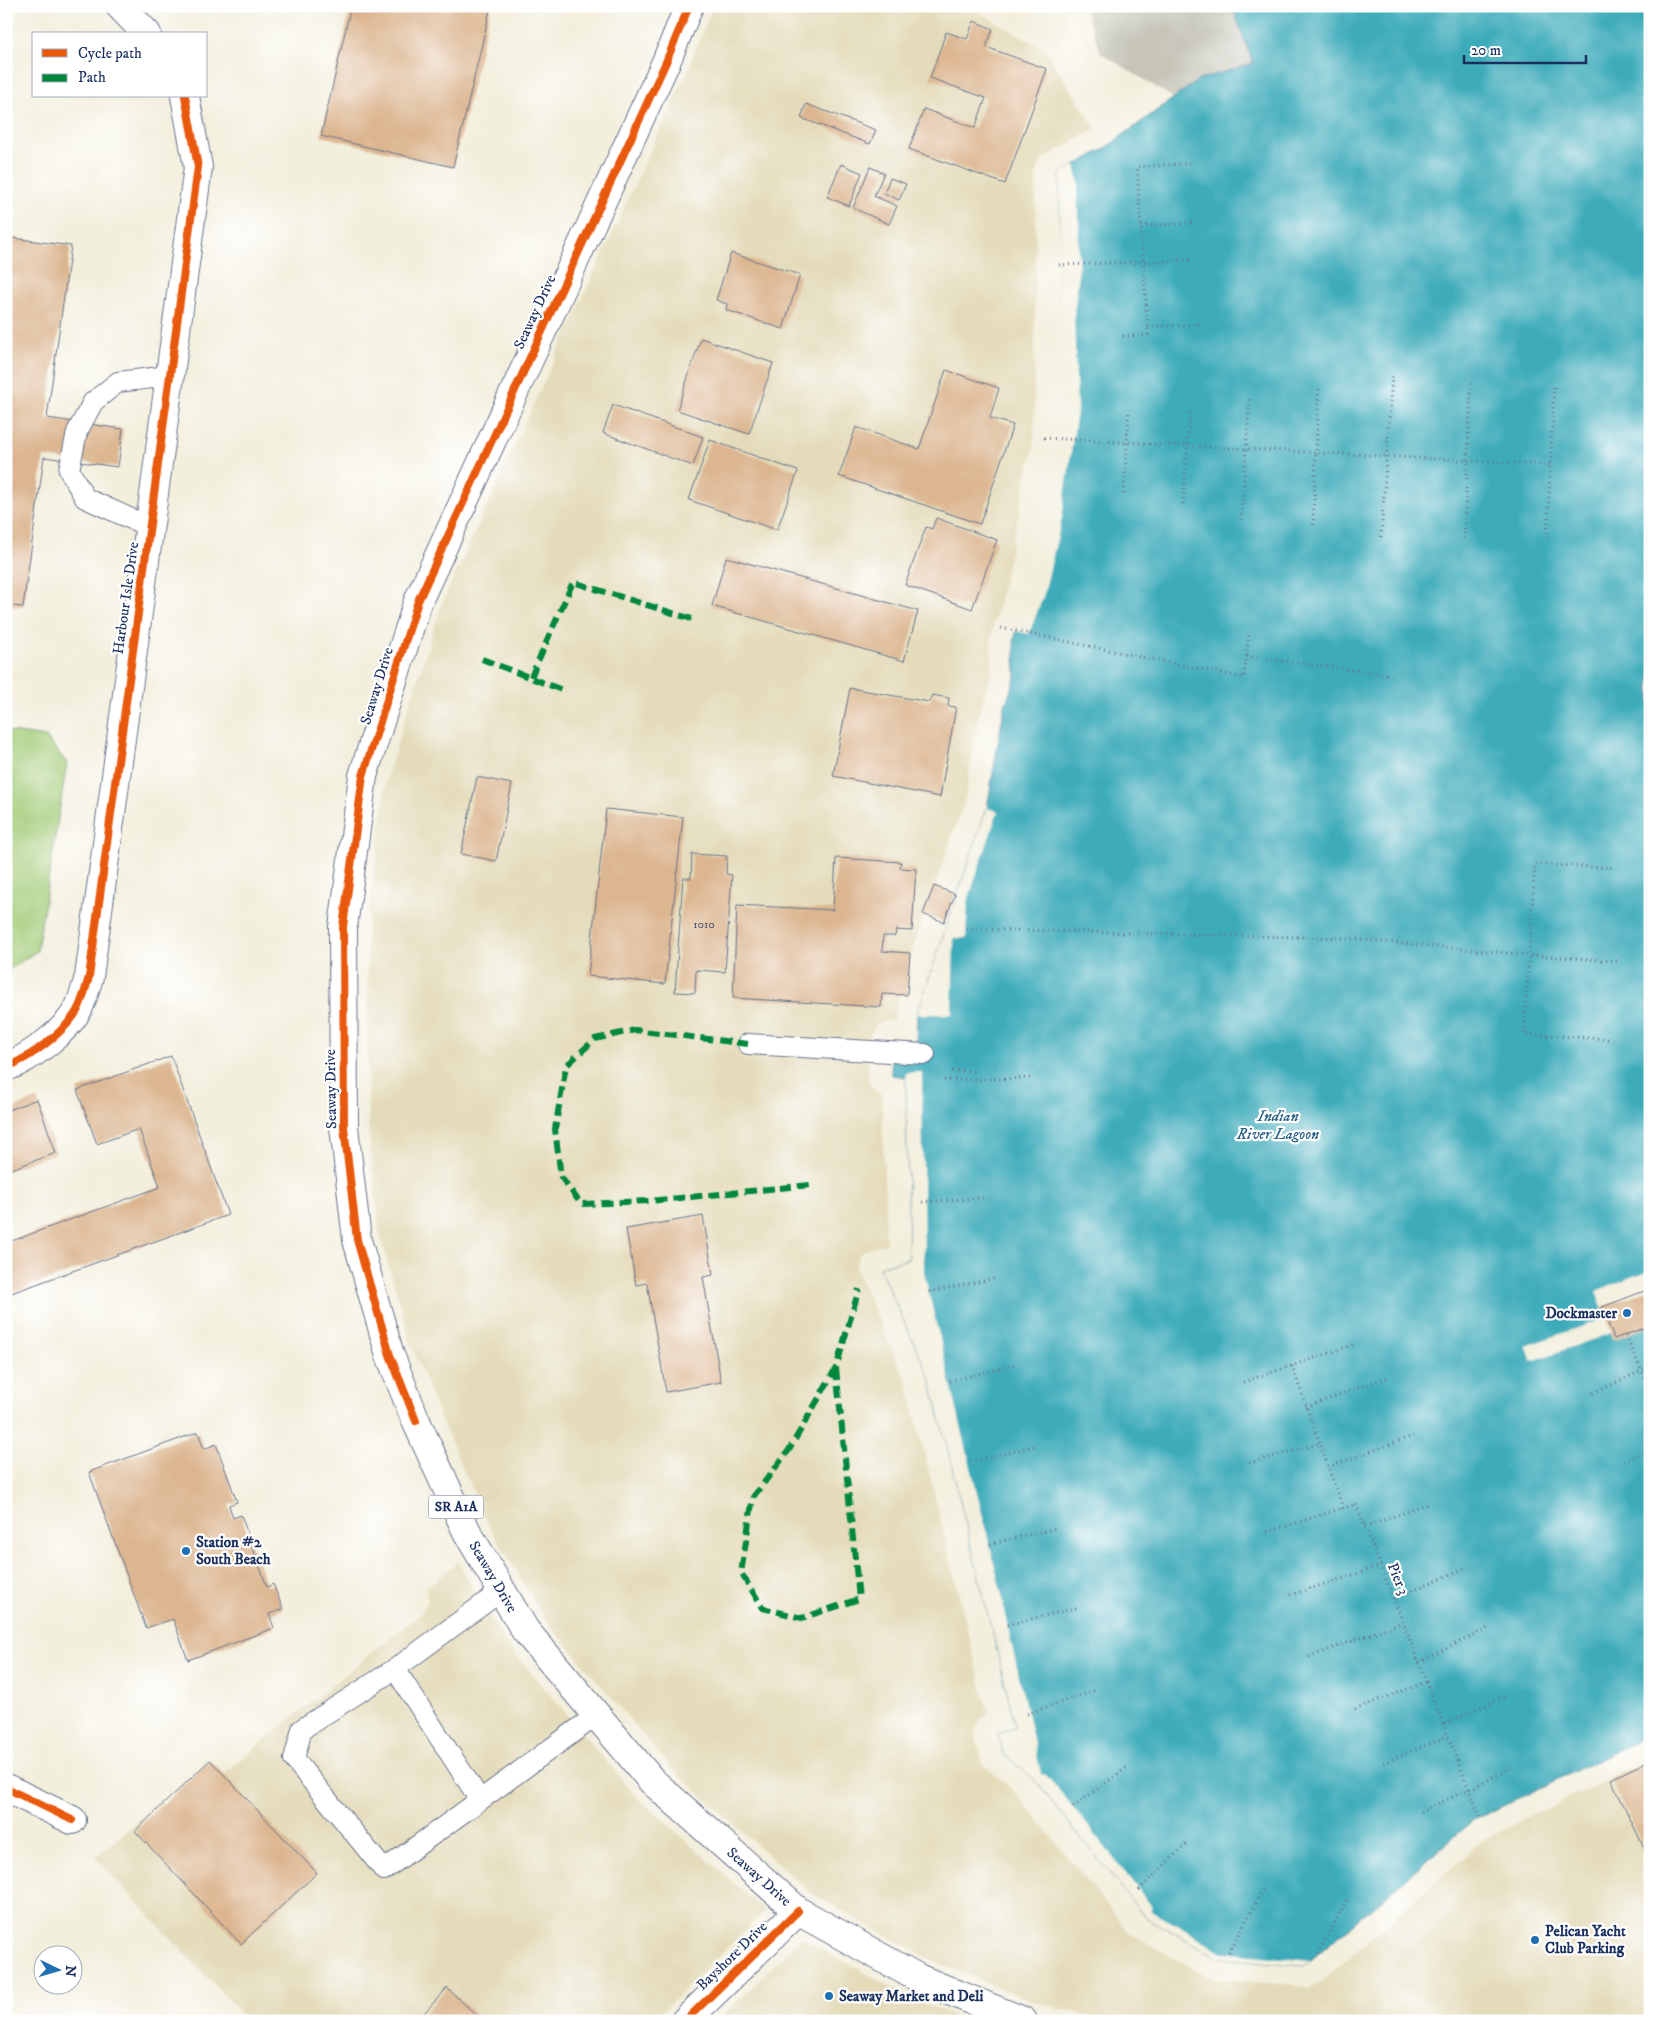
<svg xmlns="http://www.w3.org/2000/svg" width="1656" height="2027" font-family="'IM FELL DW Pica',serif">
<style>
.built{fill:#e4dbba}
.industrial{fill:#c6c5b8}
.green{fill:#a3cb77;stroke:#5f7d6a}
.water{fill:#3cabba;stroke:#2c6d8c}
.pier{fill:#f3efdd}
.building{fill:#dcb690}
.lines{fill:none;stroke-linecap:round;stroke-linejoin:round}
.lane-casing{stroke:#67728a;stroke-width:22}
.street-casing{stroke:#67728a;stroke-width:30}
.primary-casing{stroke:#67728a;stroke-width:30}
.path{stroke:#67728a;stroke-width:3;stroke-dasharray:1 4;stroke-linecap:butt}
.lane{stroke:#fff;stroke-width:20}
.street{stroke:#fff;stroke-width:28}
.primary{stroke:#fff;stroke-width:28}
.quiet{stroke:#00873e;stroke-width:6;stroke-dasharray:12 6;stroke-linecap:butt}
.cycleway-casing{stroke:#fff;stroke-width:11}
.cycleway{stroke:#e8590c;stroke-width:8}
.poi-dot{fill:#1f6fb2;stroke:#fff;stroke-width:2}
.labels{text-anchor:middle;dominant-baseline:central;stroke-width:4.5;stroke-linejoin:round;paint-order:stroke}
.number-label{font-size:12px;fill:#4b516a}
.shield{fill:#fff;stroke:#5f6d8e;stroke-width:1}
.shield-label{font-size:14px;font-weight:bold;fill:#1b2f5e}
.street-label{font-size:15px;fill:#1b2f5e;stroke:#fff}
.poi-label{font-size:15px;font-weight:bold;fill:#1b2f5e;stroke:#fff;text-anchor:start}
.water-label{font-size:16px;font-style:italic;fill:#286183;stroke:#fff}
</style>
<rect width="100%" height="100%" fill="#fff"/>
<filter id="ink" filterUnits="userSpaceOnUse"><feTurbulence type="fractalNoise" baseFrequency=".02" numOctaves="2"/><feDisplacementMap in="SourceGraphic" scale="10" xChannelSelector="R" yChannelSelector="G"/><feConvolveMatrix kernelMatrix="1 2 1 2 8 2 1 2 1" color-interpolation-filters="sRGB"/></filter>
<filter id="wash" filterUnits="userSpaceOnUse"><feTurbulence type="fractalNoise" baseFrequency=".0096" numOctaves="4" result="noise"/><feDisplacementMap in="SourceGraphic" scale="20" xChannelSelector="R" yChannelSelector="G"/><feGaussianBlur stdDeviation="1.12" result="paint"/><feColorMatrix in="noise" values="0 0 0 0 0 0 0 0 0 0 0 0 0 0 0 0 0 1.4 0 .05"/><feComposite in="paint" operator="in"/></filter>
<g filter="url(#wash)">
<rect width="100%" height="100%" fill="#f3efdd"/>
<g class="built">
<path d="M713,6H968L1044,49L1096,128L1042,160L1036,173L1034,446L991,636L992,673L981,705L964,803L912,951L895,1008L894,1020L880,1023L874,1027L869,1039L868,1080L875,1091L882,1095L886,1243L865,1250L859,1255L855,1268L907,1382L988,1713L980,1719L975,1731L983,1764L1016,1793L1126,1929L1133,1935L1205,1975L1215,1978L1309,1987L1321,1982L1486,1838L1650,1759V2021H1103L1032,2001L931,1960L812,1894L670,1767L545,1619L488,1524L438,1413L413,1349L380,1236L368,1126L367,929L386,780L440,608L687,71Z"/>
<path d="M458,1562L506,1643L633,1793L765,1911L652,2021H248L95,1857L162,1802L177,1806L191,1800L421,1613L428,1601L426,1588Z"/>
<path d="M802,1938L911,1998L967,2021H717Z"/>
</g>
<path class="industrial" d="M1084,6H1232L1253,63L1198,80L1173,98L1101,53Z"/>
<path class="green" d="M6,731L46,737L67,763L37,951L6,972Z"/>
<path class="water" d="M1232,6H1650V1735L1472,1821L1304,1966L1218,1957L1145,1917L1034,1779L1003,1754L998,1733L1016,1728L930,1377L879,1267L909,1259L906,1077L891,1075L892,1041L916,1042L917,1014L987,808L1004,708L1016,676L1014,641L1058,448L1060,174L1104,149L1198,80L1253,63Z"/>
<g class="pier">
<path d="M1075,165L1079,184L1077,196L1079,219L1078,281L1074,313L1077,410L1062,518L1044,594L1029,634L1016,631L1019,605L1056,448L1060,174Z"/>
<path d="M987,808L998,811L968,900L966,938H954L952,1014H917Z"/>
<path d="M922,1072L924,1273L1004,1604L1003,1606L1041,1774L1046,1775L1073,1807L1153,1908L1151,1910L1223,1952L1310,1961L1304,1966L1218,1957L1145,1917L1034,1779L1003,1754L998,1733L1016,1728L930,1377L879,1267L909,1259L906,1076V1073Z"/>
<path d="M1650,1270V1326L1614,1339L1611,1333L1532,1361L1526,1346L1606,1318L1596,1291Z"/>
</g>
<g id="blocks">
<g class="building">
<path d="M351,6H491L453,167L321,136Z"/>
<path d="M974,21L993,29L986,47L1047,69L1005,184L909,149L924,109L975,128L986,98L930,78L946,32L967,39Z"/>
<path d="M806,104L876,130L870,144L801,118Z"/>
<path d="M841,164L862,173L849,206L827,197Z"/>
<path d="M870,167L884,173L874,196L897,206L889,224L853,208Z"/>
<path d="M890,178L906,184L899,200L884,193Z"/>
<path d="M6,237L71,246L47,418L123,429L118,467L44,457L23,607L9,606L7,614Z"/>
<path d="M731,253L800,275L783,329L726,310L727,304L716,300Z"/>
<path d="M701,338L773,363L749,434L677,410Z"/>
<path d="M946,370L999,388L990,418L1013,425L980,524L839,476L856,427L919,449Z"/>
<path d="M613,405L703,437L693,466L603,433Z"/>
<path d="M710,440L798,471L777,530L689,500Z"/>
<path d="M936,518L997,540L972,609L905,585L926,527L932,529Z"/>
<path d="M726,557L918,611L904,661L712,606Z"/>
<path d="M850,688L929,702L932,695L949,698L948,706L956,707L940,797L833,776Z"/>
<path d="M477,777L512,784L496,861L461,854Z"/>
<path d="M606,809L683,817L665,984L588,976Z"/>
<path d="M692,854L727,856L726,874L732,875L725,972L696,970L695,993L675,992L683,878H691Z"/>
<path d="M836,858L901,862L900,868L916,869L912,931L896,930L895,936H883L882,951L910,953L907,995L882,994L881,1007L733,998L737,905L833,910Z"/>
<path d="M934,886L955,894L944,922L923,914Z"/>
<path d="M171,1056L228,1215L6,1295V1243L160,1187L139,1129L97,1144L77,1090Z"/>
<path d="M37,1099L56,1153L6,1171V1111Z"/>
<path d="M703,1216L713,1275L703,1277L721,1382L666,1392L647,1283L636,1285L626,1229Z"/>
<path d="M1650,1289V1326L1614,1339L1602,1307Z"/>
<path d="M198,1432L204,1449L216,1444L237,1502L229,1505L233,1518L241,1515L267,1587L273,1584L283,1609L269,1614L274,1628L188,1660L173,1619L146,1628L89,1472Z"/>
<path d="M210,1760L317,1873L241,1944L135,1831Z"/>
<path d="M1650,1760V1860L1611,1779Z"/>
<path d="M447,1988L483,2021H417Z"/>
</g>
</g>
</g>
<g filter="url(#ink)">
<use href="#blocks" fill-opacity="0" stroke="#67728a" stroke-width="1"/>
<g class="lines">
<defs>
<g id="lane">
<path d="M149,527L85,498L69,470L77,432L93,402L118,382L169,376"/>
<path d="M748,1044L925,1054"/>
<path d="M501,1591L395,1669L302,1729L294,1759L384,1870L597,1715"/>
<path d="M395,1669L480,1800"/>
</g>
<g id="street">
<path d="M120,6L147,34"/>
<path d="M6,1067C29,1059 69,1029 79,1007C83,998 86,987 89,977L198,167L185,96"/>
<path d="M6,1788L72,1820"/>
<path d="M685,2021L798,1911"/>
</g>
<g id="primary">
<path id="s1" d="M689,6L666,62L418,601L363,776L343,927L344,1127L357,1240L390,1355L416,1421L467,1532L525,1630L652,1781L798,1911L920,1979L1023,2021"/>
</g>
</defs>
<use href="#lane" class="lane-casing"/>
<use href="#street" class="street-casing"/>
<use href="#primary" class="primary-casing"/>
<g class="path">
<path d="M1141,226L1192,223"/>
<path d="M1059,265L1194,260"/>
<path d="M1148,327L1201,324"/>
<path d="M1123,336L1148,335L1137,167L1193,163"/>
<path d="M1044,438L1550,465"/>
<path d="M1124,494L1129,409"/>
<path d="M1183,504L1190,412"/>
<path d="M1241,520L1250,398"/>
<path d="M1313,525L1319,388"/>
<path d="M1381,537L1392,376"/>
<path d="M1547,538L1554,385"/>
<path d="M1464,539L1471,383"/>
<path d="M1001,628L1244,678L1249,634"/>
<path d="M1247,656L1391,675"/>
<path d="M967,929L1343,938L1529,955L1617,961"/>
<path d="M1608,1039L1524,1034L1535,864L1614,868"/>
<path d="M952,1071H973"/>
<path d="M944,1080L1032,1078"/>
<path d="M922,1202L992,1197"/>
<path d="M929,1292L997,1278"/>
<path d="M1626,1336L1650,1390"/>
<path d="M1292,1366L1343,1508L1356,1504L1480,1817"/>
<path d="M950,1381L1018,1364"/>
<path d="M1243,1382L1353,1345"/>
<path d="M1593,1393L1650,1367"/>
<path d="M1306,1407L1388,1377"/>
<path d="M1624,1461L1650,1449"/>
<path d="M970,1462L1038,1445"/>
<path d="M1249,1463L1319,1444"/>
<path d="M1328,1467L1413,1436"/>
<path d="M1365,1527L1430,1503"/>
<path d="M1267,1532L1343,1508"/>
<path d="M990,1544L1057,1528"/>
<path d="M1290,1595L1381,1566"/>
<path d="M1394,1598L1468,1567"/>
<path d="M1007,1625L1076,1608"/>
<path d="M1309,1657L1403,1622"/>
<path d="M1419,1662L1490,1627"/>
<path d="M1355,1709L1426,1682"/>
<path d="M1027,1714L1096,1690"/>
<path d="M1444,1724L1504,1697"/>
<path d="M1383,1763L1448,1736"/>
<path d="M1073,1807L1129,1766"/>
<path d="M1420,1812L1470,1789L1513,1767"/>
<path d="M1139,1890L1188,1842"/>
<path d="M1229,1952L1265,1886"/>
<path d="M1318,1954L1347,1899"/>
</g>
<use href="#lane" class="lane"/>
<use href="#street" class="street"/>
<use href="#primary" class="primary"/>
<g class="quiet">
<path d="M482,659L562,690"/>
<path d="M531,677L573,582L692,619"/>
<path d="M748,1044L635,1030L595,1039L566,1066L555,1129L561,1177L581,1204L650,1201L810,1185"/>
<path d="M836,1368L859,1599L802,1618L763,1608L741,1573L753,1497L789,1450L836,1368L859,1289"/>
</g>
<defs>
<g id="cycleway">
<path d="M6,1067C29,1059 69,1029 79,1007C83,998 86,987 89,977L198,167L185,96"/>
<path d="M416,1421L390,1355L357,1240L344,1127L343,927L363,776L418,601L666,62L689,6"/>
<path d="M6,1788L72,1820"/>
<path d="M685,2021L798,1911"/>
</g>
</defs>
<use href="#cycleway" class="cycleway-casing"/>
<use href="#cycleway" class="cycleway"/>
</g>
</g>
<g class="poi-dot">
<circle cx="1627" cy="1313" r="5"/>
<circle cx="186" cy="1551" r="5"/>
<circle cx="1535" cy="1940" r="5"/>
<circle cx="829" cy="1996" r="5"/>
</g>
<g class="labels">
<g class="number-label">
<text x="704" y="924">1010</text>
</g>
<rect class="shield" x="428.5" y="1495.5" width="55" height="23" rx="4"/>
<g class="shield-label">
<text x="456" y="1507">SR A1A</text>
</g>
<g class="street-label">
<text transform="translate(535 312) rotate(-65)">Seaway Drive</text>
<text transform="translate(126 598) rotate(-82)">Harbour Isle Drive</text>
<text transform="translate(377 686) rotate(-73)">Seaway Drive</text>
<text transform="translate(331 1089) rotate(-91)">Seaway Drive</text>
<text stroke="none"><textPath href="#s1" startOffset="1668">Seaway Drive</textPath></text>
<text transform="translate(1398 1579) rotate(68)">Pier 3</text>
<text stroke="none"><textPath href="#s1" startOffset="2071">Seaway Drive</textPath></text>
<text transform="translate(732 1956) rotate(-44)">Bayshore Drive</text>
</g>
<g class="poi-label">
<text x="1617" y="1313" text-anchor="end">Dockmaster</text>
<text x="196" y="1542">Station #2<tspan x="196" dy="17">South Beach</tspan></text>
<text x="1545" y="1931">Pelican Yacht<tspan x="1545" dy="17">Club Parking</tspan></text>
<text x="839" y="1996">Seaway Market and Deli</text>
</g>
<g class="water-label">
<text x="1278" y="1116">Indian<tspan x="1278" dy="18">River Lagoon</tspan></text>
</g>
</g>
<rect width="1656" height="2027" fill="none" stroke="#fff" stroke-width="25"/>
<rect x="32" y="32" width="175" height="65" fill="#ffffff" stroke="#a4acbf"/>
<rect x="42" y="49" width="25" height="8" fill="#e8590c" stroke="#a4acbf"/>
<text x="78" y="58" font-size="15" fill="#1b2f5e">Cycle path</text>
<rect x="42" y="74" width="25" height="8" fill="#00873e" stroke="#a4acbf"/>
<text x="78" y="82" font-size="15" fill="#1b2f5e">Path</text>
<g transform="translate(58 1970) rotate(95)"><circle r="24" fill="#ffffff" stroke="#a4acbf"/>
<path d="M0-4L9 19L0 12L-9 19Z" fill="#1f6fb2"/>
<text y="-8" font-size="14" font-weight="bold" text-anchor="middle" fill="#1b2f5e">N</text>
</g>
<path d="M1464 55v8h122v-8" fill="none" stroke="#1b2f5e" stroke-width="2.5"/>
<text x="1471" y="55" font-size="15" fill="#1b2f5e" stroke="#ffffff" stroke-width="4" paint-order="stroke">20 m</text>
</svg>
